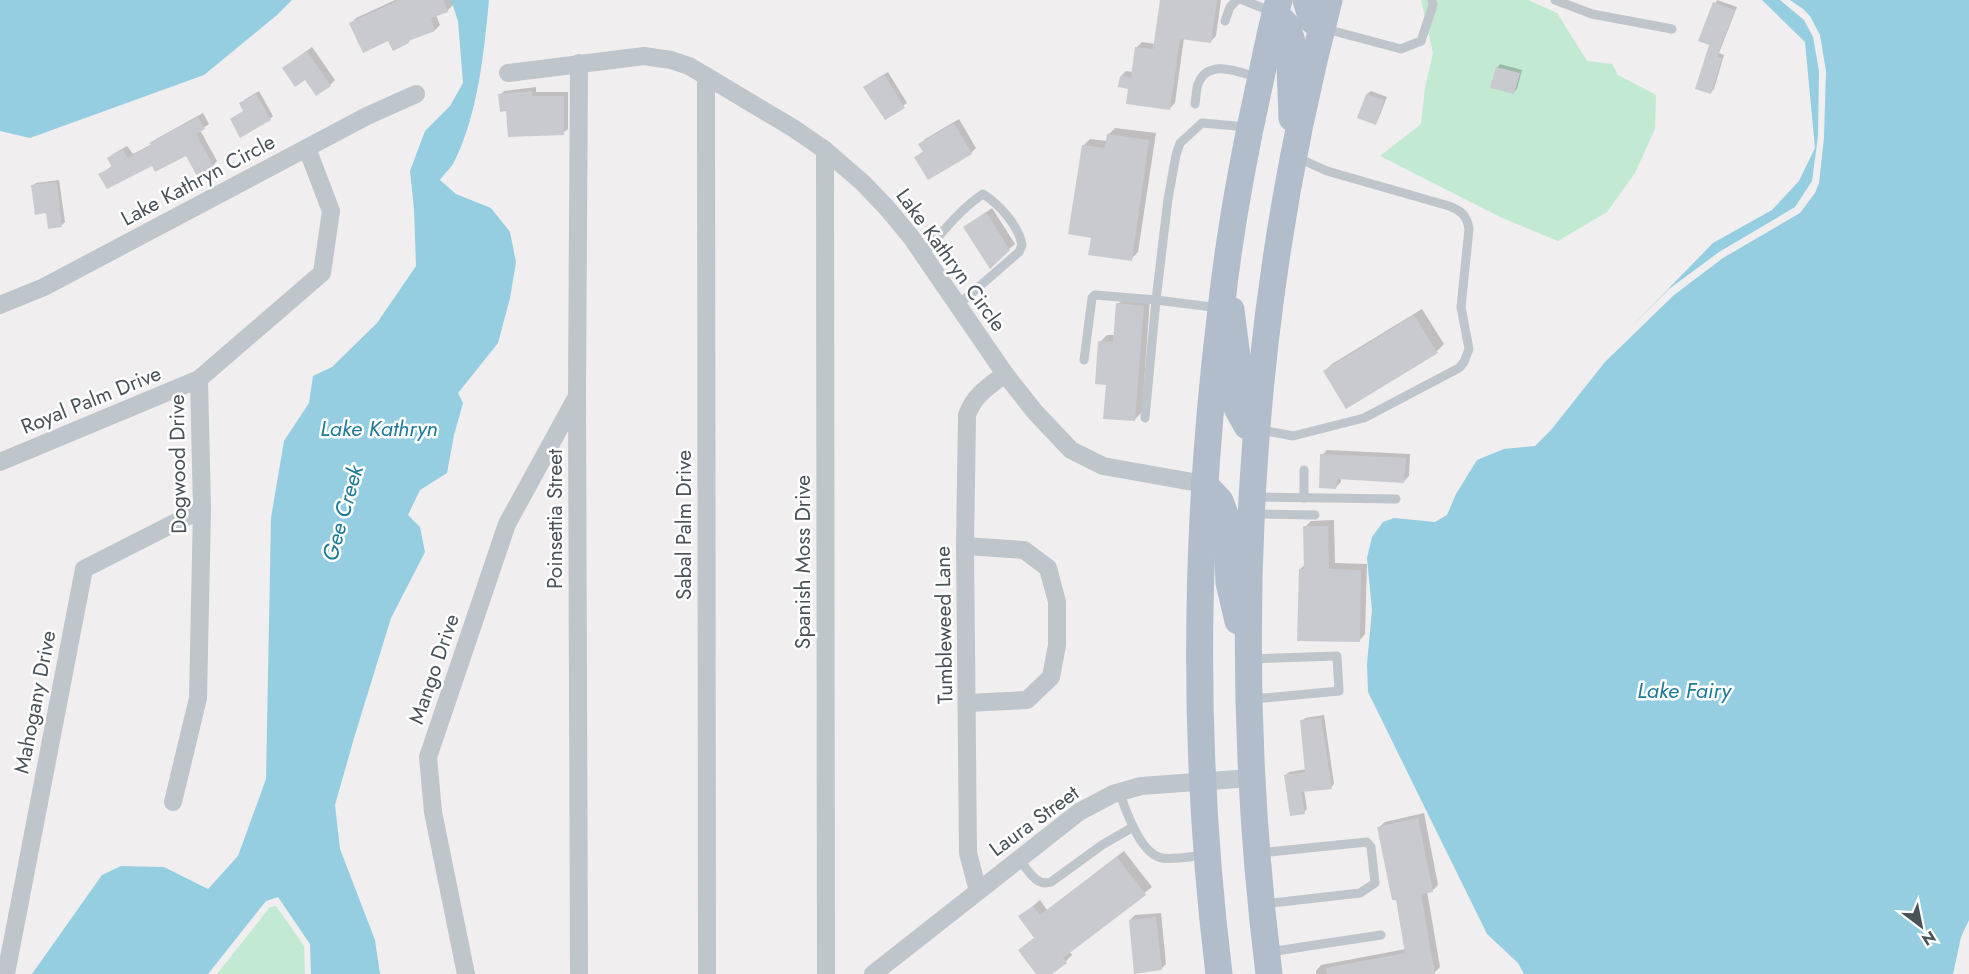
<svg xmlns="http://www.w3.org/2000/svg" width="1969" height="974" font-family="Jost,sans-serif">
<style>
.green{fill:#c2e9d2}
.water{fill:#94cee0}
.shadow{fill:#0003}
.building{fill:#c9cad0}
.lines{fill:none;stroke-linecap:round;stroke-linejoin:round}
.lane{stroke:#bec5cb;stroke-width:9}
.street{stroke:#bec5cb;stroke-width:18}
.primary{stroke:#b1bdca;stroke-width:27}
.labels{text-anchor:middle;dominant-baseline:central;stroke-width:5;stroke-linejoin:round;paint-order:stroke}
.street-label{font-size:21px;fill:#495159;stroke:#fff}
.water-label{font-size:22px;font-style:italic;fill:#1e7a97;stroke:#fff}
</style>
<rect width="100%" height="100%" fill="#f0eeee"/>
<g class="green">
<path d="M1421,0H1528L1557,13L1587,61L1612,64L1618,75L1656,95L1655,129L1635,173L1607,212L1558,241L1500,217L1380,156L1421,124L1425,88L1433,53Z"/>
<path d="M276,906L304,946L305,974H217L270,907Z"/>
</g>
<g class="water">
<path d="M0,0H292L277,15L204,75L30,138L0,131Z"/>
<path d="M451,0H489C484,52 478,115 454,162C451,168 444,174 440,180L456,194L491,208L510,232L516,262L510,298L498,343L458,393L463,403L454,435L447,473L420,490L408,515L420,527L425,552L391,618L354,738L335,805L340,849L375,940L380,974H311L310,944L278,897L266,901L208,974H32L102,875L121,866L164,867L208,889L238,856L266,779L271,518L284,441L309,403L313,376L332,367L377,323L416,266L414,209L410,171L425,131L450,106L463,83L458,21Z"/>
<path d="M1762,0H1780L1804,20L1813,37L1819,71L1818,136L1812,181L1795,207L1719,252L1669,289L1632,326L1713,243L1772,210L1799,181L1815,148L1805,42Z"/>
<path d="M1790,0H1969V920L1961,937L1953,974H1524L1518,963L1487,934L1368,692L1367,664L1372,610L1367,558L1372,537L1383,522L1394,518L1435,522L1447,515L1456,494L1477,460L1504,449L1535,446L1551,430L1605,362L1674,295L1723,258L1800,213L1815,193L1819,183L1824,138L1826,71L1820,35L1810,16L1803,9Z"/>
</g>
<g class="shadow">
<path d="M395,0H451L453,5L448,10L436,15L440,25L435,30L413,37L408,42L389,39L351,24L356,18Z"/>
<path d="M1161,0H1221L1216,36L1211,41L1184,38L1175,103L1170,108L1130,87L1121,76L1126,71L1134,72L1137,47L1142,42L1155,44Z"/>
<path d="M1717,0L1737,7L1719,53L1724,55L1714,89L1711,92L1710,45L1700,40Z"/>
<path d="M312,47L335,80L330,85L305,78L283,68Z"/>
<path d="M1500,64L1522,70L1517,89L1514,92L1497,68Z"/>
<path d="M888,72L907,103L885,118L865,87Z"/>
<path d="M536,87V92H568V129L563,133L507,110L500,95L504,91Z"/>
<path d="M259,91L273,116L270,119H232L245,110L244,100Z"/>
<path d="M1371,91L1387,97L1378,120L1375,123L1367,94Z"/>
<path d="M203,113L209,124L200,130L217,161L213,166L186,154L100,175L113,165L109,159L113,154L127,146L133,154L152,144L156,139Z"/>
<path d="M959,119L976,148L971,153L916,157L924,151L920,145L925,139Z"/>
<path d="M1115,128L1156,133L1138,252L1131,259L1092,236L1083,146L1090,139L1107,141L1108,135Z"/>
<path d="M59,180L65,222L62,225L48,212L32,186L36,183Z"/>
<path d="M992,208L1015,244L1009,249L965,227Z"/>
<path d="M1125,297L1150,299L1142,412L1135,419L1107,384L1100,342L1107,335H1115L1118,304Z"/>
<path d="M1422,309L1444,344L1437,351L1325,371L1332,364Z"/>
<path d="M1327,450L1410,454L1409,476L1404,481L1341,478V482L1336,487L1322,455Z"/>
<path d="M1334,520L1335,563L1367,564L1365,634L1359,641L1300,569L1306,564L1305,527L1311,521Z"/>
<path d="M1324,715L1334,784L1331,787L1304,790L1307,809L1304,812L1286,775L1289,772L1307,769L1302,721L1305,718Z"/>
<path d="M1424,813L1438,885L1433,890L1427,891L1440,967L1434,973L1428,974H1316V971L1321,965L1406,949L1397,898L1379,827L1385,822Z"/>
<path d="M1124,851L1152,887L1069,951L1072,955L1066,961L1049,974H1037L1020,950L1035,937L1020,917L1040,900L1047,910Z"/>
<path d="M1161,913L1166,964L1161,969L1130,920L1135,915Z"/>
</g>
<g class="building">
<path d="M399,0H444L448,12L431,18L435,31L408,41L409,43L393,51L388,41L363,53L349,23Z"/>
<path d="M1160,0H1217L1211,43L1180,39L1170,110L1126,104L1128,89L1118,87L1120,76L1131,77L1135,47L1153,49Z"/>
<path d="M1713,2L1735,10L1717,57L1722,58L1711,94L1695,89L1709,45L1698,41Z"/>
<path d="M307,51L331,86L316,96L305,80L295,87L282,68Z"/>
<path d="M1496,67L1520,73L1514,94L1490,88Z"/>
<path d="M884,74L905,108L885,120L863,87Z"/>
<path d="M532,91V96H564V135L508,137L506,111L500,112L498,94Z"/>
<path d="M256,94L271,120L240,138L230,119L243,111L239,103Z"/>
<path d="M1366,94L1384,100L1376,125L1357,118Z"/>
<path d="M198,117L205,129L196,134L214,167L197,176L186,156L155,172L152,166L107,189L98,174L112,167L107,158L122,149L128,158L151,145L149,143Z"/>
<path d="M954,123L972,154L928,180L914,157L923,152L918,144Z"/>
<path d="M1107,134L1149,140L1132,261L1088,255L1091,238L1068,234L1082,145L1105,148Z"/>
<path d="M57,182L62,227L48,229L46,213L35,215L31,185Z"/>
<path d="M986,212L1010,250L990,269L963,227Z"/>
<path d="M1116,303L1144,306L1135,421L1103,419L1106,385L1095,384L1098,341L1113,342Z"/>
<path d="M1414,315L1438,353L1346,409L1323,371Z"/>
<path d="M1320,454L1406,458L1404,483L1337,479L1336,489L1319,488Z"/>
<path d="M1303,526H1328L1329,569L1361,570L1360,642L1297,641L1299,569H1304Z"/>
<path d="M1321,718L1332,789L1301,792L1305,814L1290,816L1284,775L1305,772L1300,720Z"/>
<path d="M1418,818L1433,892L1421,894L1435,974H1327L1326,968L1405,953L1396,900H1392L1377,827Z"/>
<path d="M1117,857L1146,895L1063,958L1067,963L1052,974H1036L1018,950L1034,938L1018,916L1033,906L1040,915Z"/>
<path d="M1156,917L1162,970L1134,974L1129,920Z"/>
</g>
<g class="lines">
<g class="lane">
<path d="M1243,0L1273,12"/>
<path d="M1555,0L1592,14L1672,29"/>
<path d="M1225,21L1230,7L1237,0"/>
<path d="M1326,29L1401,49L1421,41L1433,5L1432,0"/>
<path d="M1195,104C1196,98 1196,90 1198,84C1208,58 1239,72 1259,78"/>
<path d="M923,254C942,233 959,210 983,194C999,204 1019,226 1022,245L1019,252L958,305"/>
<path d="M1220,308L1156,300L1168,199L1176,155L1180,143L1202,123L1248,127"/>
<path d="M1084,360L1092,298L1095,295L1156,300L1145,418"/>
<path d="M1261,430L1293,436L1364,418L1459,368L1464,362L1469,349L1461,307L1469,229C1467,216 1462,211 1449,206L1327,171L1296,157"/>
<path d="M1254,497L1396,499"/>
<path d="M1304,498V470"/>
<path d="M1254,514L1315,515"/>
<path d="M1250,659L1337,656L1339,691L1253,699"/>
<path d="M1119,792C1126,810 1140,854 1162,858C1173,860 1194,856 1205,855"/>
<path d="M1259,853L1367,842L1371,847L1375,883L1360,893L1263,904"/>
<path d="M1019,859C1028,870 1036,887 1051,882L1102,845L1133,827"/>
<path d="M1269,952L1381,935"/>
</g>
<g class="street">
<path d="M579,63L577,396L579,974"/>
<path d="M508,73L644,56L671,60L689,66L716,82L793,128L825,150L863,183L887,208L911,237L1005,374L1035,412L1071,450L1103,466L1204,484"/>
<path d="M706,76L707,974"/>
<path d="M825,150L826,974"/>
<path d="M0,305L44,287L367,116L416,94"/>
<path d="M0,462L199,379L322,273L331,211L307,148"/>
<path d="M965,546L1024,550L1048,568L1057,602V645L1051,677L1027,700L967,703"/>
<path d="M173,802L198,698L202,509L199,379"/>
<path d="M978,891L968,853L965,546L967,415C974,395 989,386 1005,374"/>
<path d="M6,974L84,569L202,509"/>
<path d="M466,974L433,812L428,757L507,524L576,398"/>
<path d="M873,974L1079,812L1113,794L1141,786L1251,778"/>
</g>
<g class="primary">
<path d="M1306,0L1312,20L1322,28"/>
<path d="M1275,13L1287,26L1293,45L1290,66L1292,118"/>
<path d="M1231,310L1238,365L1237,408L1247,426L1256,429"/>
<path d="M1204,484L1220,501L1226,517L1229,583L1238,621"/>
<path d="M1219,974C1192,754 1194,530 1221,310C1229,236 1242,164 1258,91C1265,61 1270,30 1279,0"/>
<path d="M1269,974C1229,649 1246,317 1329,0"/>
</g>
</g>
<g class="labels">
<g class="street-label">
<text transform="translate(198 180) rotate(-28)">Lake Kathryn Circle</text>
<text transform="translate(951 260) rotate(54)">Lake Kathryn Circle</text>
<text transform="translate(91 400) rotate(-22)">Royal Palm Drive</text>
<text transform="translate(178 464) rotate(-91)">Dogwood Drive</text>
<text transform="translate(555 519) rotate(-90)">Poinsettia Street</text>
<text transform="translate(684 525) rotate(-90)">Sabal Palm Drive</text>
<text transform="translate(803 562) rotate(-90)">Spanish Moss Drive</text>
<text transform="translate(944 625) rotate(-91)">Tumbleweed Lane</text>
<text transform="translate(434 669) rotate(-71)">Mango Drive</text>
<text transform="translate(35 702) rotate(-79)">Mahogany Drive</text>
<text transform="translate(1034 821) rotate(-36)">Laura Street</text>
</g>
<g class="water-label">
<text x="379" y="428">Lake Kathryn</text>
<text transform="translate(342 513) rotate(-74)">Gee Creek</text>
<text x="1684" y="690">Lake Fairy</text>
</g>
</g>
<g transform="translate(1921 926) rotate(148)" stroke="#ffffff" stroke-width="4.5" paint-order="stroke">
<path d="M0-4.5L10 22L0 15L-10 22Z" fill="#495159"/>
<text y="-9" font-size="16" font-weight="bold" text-anchor="middle" fill="#495159">N</text>
</g>
</svg>
